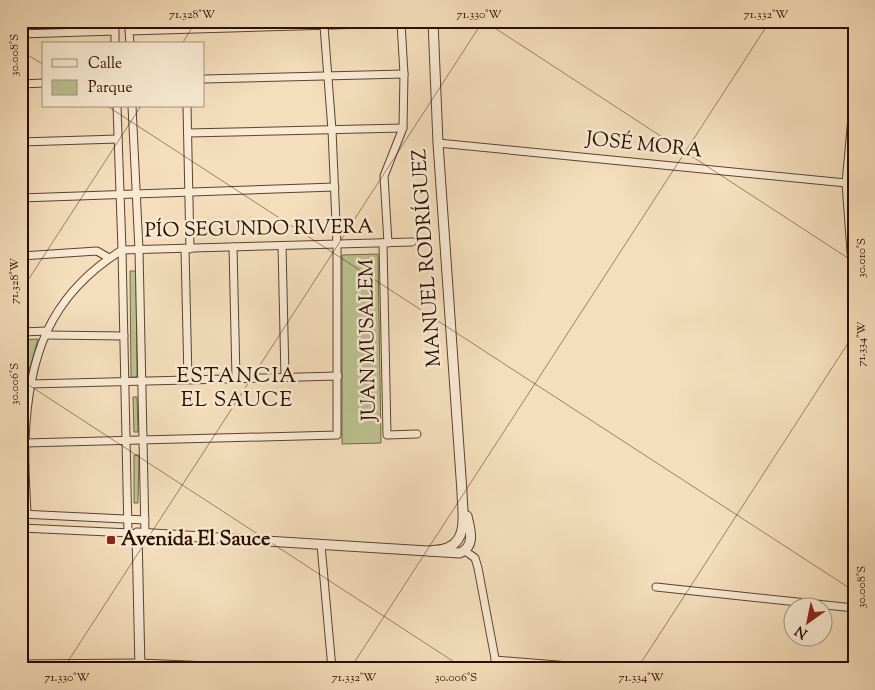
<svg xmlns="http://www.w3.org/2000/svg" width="875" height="690" font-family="'Sorts Mill Goudy',serif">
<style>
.green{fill:#bbc190;stroke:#746748}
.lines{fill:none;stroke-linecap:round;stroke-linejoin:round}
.minor-casing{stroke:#5e4130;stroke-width:9}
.tertiary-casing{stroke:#5e4130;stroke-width:11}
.minor{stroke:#f8ead3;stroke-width:7}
.tertiary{stroke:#f8ead3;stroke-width:9}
.ticks{fill:none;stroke:#2c0d01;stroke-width:1;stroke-opacity:0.45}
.poi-dot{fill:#8f2418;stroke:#f8ead3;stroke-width:2}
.labels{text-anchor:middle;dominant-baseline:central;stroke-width:5;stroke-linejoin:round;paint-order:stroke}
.street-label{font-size:20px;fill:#2c0d01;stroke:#f8ead3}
.poi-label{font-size:20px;font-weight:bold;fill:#2c0d01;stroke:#f8ead3;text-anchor:start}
.neighbourhood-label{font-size:21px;letter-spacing:1px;fill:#2c0d01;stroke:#f8ead3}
.neatline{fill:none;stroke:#2c0d01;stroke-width:2}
.ticks-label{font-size:12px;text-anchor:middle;fill:#2c0d01}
</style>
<rect width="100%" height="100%" fill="#f4debb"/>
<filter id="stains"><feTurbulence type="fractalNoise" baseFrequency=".004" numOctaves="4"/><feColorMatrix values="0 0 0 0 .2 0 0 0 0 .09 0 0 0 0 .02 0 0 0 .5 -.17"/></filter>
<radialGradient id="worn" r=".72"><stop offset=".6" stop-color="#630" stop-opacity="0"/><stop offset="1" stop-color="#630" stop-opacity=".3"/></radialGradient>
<g class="green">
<path d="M378,254L381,443L342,444V255Z"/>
<path d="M130,271H136L137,377H131Z"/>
<path d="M38,339L29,371L21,422V340Z"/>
<path d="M133,397H137L138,432H134Z"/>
<path d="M134,455H139L138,503H134Z"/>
</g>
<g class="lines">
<defs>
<g id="minor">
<path d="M21,34L115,31V44"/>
<path d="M130,44L129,31L401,23L404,74L403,128L384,176L388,243"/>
<path d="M204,79L404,74"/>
<path d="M21,84L44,83"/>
<path d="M854,96L846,183L854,293"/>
<path d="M117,106L122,250L128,533"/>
<path d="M132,106L139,250L145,534"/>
<path d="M187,106L190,249"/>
<path d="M188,133L403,128"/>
<path d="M21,142L118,139"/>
<path d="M438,143L846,183"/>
<path d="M21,198L335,187"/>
<path d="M383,243L387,435L417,434"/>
<path d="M282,246L285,377"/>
<path d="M233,247L236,378"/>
<path d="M185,249L188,379"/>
<path d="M21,256L97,251L109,258"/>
<path d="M21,332L47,331"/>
<path d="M45,335L124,336"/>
<path d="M30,384L338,376"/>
<path d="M25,443L337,435V246L332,130L324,26"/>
<path d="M21,514L145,520"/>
<path d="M27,514C26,490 24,465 25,441C28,358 48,296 122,250L412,242"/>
<path d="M21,528L131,533"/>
<path d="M321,545L332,669"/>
<path d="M465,551L475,558L478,568L497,669"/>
<path d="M656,587L854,608"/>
<path d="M495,660L607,669"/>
<path d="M21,664L140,663L276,669"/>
</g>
<g id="tertiary">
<path d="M430,551C436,550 444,550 449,547C469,538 462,509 462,492L438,143L433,21"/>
<path d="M140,669L137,533L460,553C476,546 470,530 467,516"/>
</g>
</defs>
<use href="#minor" class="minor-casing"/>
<use href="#tertiary" class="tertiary-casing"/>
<use href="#minor" class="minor"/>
<use href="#tertiary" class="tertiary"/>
</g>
<path class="ticks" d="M484,21L854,262M182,44L196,21M21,51L44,65M107,106L854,591M21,291L141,106M21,380L465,669M63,669L483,21M350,669L770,21M637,669L854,334"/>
<rect class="poi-dot" x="106" y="535" width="10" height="10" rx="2.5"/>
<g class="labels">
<g class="street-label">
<text transform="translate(644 146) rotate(6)">JOSÉ MORA</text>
<text transform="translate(259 230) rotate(-1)">PÍO SEGUNDO RIVERA</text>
<text transform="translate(428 258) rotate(-94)">MANUEL RODRÍGUEZ</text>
<text transform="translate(369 340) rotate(-91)">JUAN MUSALEM</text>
</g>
<g class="poi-label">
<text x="121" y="540">Avenida El Sauce</text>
</g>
<g class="neighbourhood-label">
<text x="237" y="377">ESTANCIA<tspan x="237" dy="24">EL SAUCE</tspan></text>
</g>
</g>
<rect width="875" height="690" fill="none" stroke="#f4debb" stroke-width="55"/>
<rect x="42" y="42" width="162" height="65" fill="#f8ead3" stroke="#a6927f"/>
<rect x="52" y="59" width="25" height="8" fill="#f8ead3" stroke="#a6927f"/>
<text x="88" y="68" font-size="15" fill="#2c0d01">Calle</text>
<rect x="52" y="80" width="25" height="15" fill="#bbc190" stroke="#a6927f"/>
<text x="88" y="92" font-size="15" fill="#2c0d01">Parque</text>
<g transform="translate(808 622) rotate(213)"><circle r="24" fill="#f8ead3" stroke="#a6927f"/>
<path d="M0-4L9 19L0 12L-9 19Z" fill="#8f2418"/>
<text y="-8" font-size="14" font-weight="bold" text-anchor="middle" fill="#2c0d01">N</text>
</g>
<rect x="28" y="28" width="820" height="634" class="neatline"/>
<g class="ticks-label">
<text x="192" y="18">71.328°W</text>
<text x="479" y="18">71.330°W</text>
<text x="766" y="18">71.332°W</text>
<text transform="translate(14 55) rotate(-90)" y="4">30.008°S</text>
<text transform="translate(861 258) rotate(-90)" y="4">30.010°S</text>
<text transform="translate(14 281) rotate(-90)" y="4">71.328°W</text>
<text transform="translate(861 344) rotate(-90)" y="4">71.334°W</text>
<text transform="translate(14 384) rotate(-90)" y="4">30.006°S</text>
<text transform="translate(861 587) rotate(-90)" y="4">30.008°S</text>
<text x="67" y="681">71.330°W</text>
<text x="354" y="681">71.332°W</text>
<text x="456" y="681">30.006°S</text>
<text x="641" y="681">71.334°W</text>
</g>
<rect width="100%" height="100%" filter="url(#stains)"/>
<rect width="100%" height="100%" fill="url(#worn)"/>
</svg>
